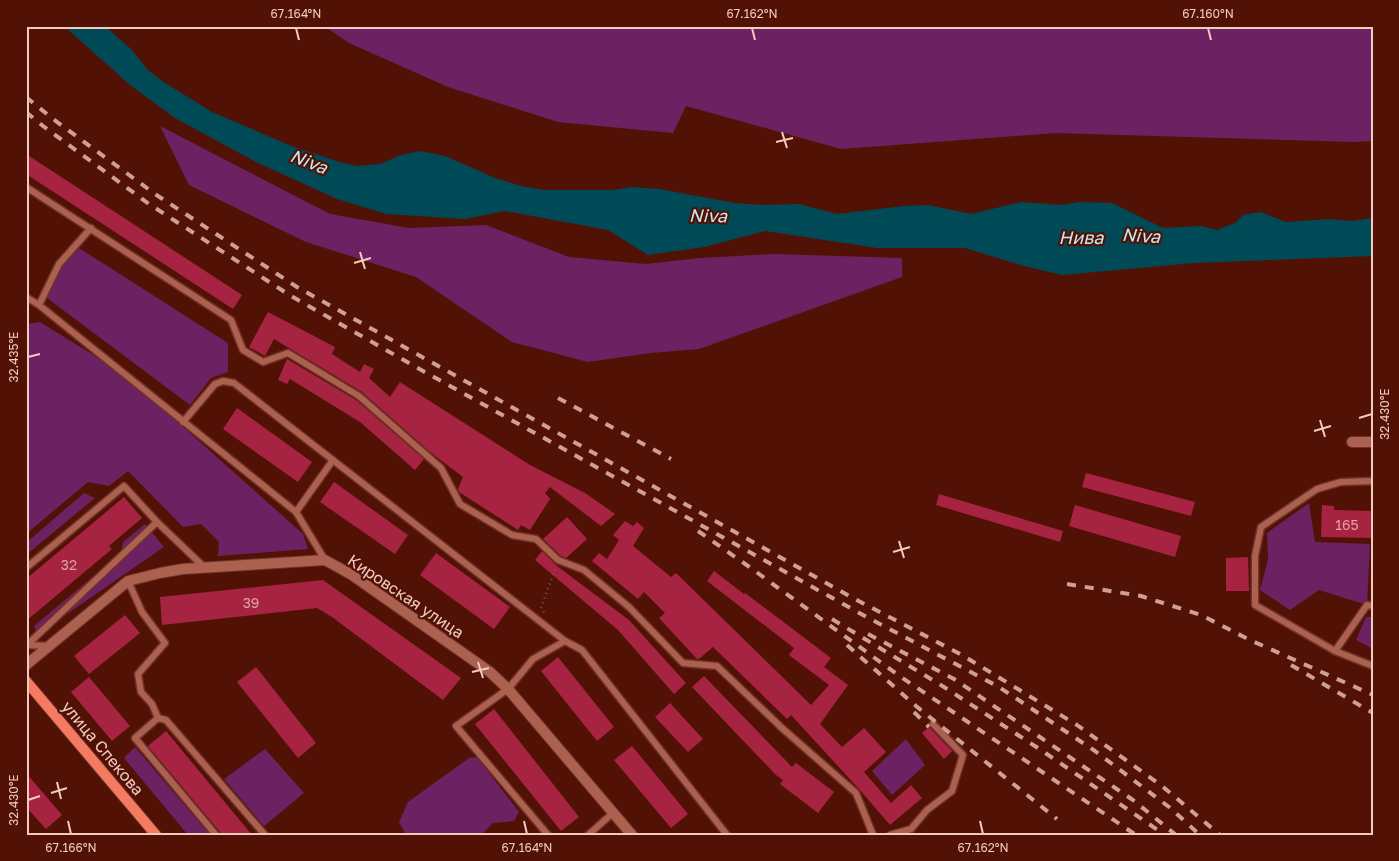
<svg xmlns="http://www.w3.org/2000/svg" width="1399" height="861" font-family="'Golos Text',sans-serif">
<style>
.green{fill:#6c2262}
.water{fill:#004a57}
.building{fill:#a62442}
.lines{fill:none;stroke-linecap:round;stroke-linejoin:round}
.service-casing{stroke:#6f3227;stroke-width:9}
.minor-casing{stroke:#6f3227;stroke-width:12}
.secondary-casing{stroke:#6f3227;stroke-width:12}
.path{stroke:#874e43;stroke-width:2.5;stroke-dasharray:1 4;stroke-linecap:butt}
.service{stroke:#ac6150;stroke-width:6}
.minor{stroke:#ac6150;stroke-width:10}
.secondary{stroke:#f47b62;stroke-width:10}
.rail{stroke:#ce9f95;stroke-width:4;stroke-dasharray:9 9;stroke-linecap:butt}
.ticks{fill:none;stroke:#f3cac0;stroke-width:2}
.labels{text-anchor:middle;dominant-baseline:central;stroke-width:4.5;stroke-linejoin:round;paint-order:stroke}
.number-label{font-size:14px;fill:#e0a0a0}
.street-label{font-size:16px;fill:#f3cac0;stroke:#521105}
.water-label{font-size:18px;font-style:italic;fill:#c4e8f0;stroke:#521105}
.neatline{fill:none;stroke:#f3cac0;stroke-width:2}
.ticks-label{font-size:12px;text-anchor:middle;fill:#f3cac0}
</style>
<rect width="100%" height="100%" fill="#521105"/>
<g class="green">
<path d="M324,26H1373V141L1355,142L1056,133L841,149L686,106L673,133L558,122L448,87L349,43Z"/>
<path d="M160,126L330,214L409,228L486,225L569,257L646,264L700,258L775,254L902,258V277L699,349L651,353L588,362L512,342L416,277L306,242L189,185Z"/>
<path d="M79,248L228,343V372L211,378L190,405L47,298L60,269Z"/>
<path d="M40,322L124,374L303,534L308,549L218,556L219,542L201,524L183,527L128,471L109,486L88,482L26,534V324Z"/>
<path d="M84,493L95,498L26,555V543Z"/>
<path d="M1309,503L1315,542L1370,544L1367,605L1319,590L1290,610L1260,590L1268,559L1267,533Z"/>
<path d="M145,524L164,547L38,634L34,626L121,553L123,542Z"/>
<path d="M1366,617H1373V649L1356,640Z"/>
<path d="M906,739L925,765L892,795L872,771Z"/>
<path d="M135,747L210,835H188L124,758Z"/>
<path d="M265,749L304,793L264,826L224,779Z"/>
<path d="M477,757L519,812L514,821L493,823L481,835H406L399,822L408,802L469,758Z"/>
</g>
<path class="water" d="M64,26H105L132,50L148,70L162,81L212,112L289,145L339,162L357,166L380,164L401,155L420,151L445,156L495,178L521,186L544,190H612L633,187L659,189L735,203L762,205L799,204L837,214L904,206L928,205L971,214L1021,202L1062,205L1079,202L1112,203L1163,228L1201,226L1217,230L1235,223L1243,215L1260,212L1286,222L1330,219L1351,221L1373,218V256L1194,263L1062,275L1024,266L965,248H877L765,231L704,247L648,255L608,230L505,211L465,219L386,214L337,199L258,163L175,118L130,85Z"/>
<g class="building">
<path d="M26,154L242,295L233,309L26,174Z"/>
<path d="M268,312L335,347L332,354L360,372L364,364L374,369L369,378L390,397L400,382L530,465L585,493L615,514L601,526L550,487L545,493L550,499L530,530L521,525L518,530L459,492L458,489L463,477L430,452L362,392L274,339L265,356L249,347Z"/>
<path d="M287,359L356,400L424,459L415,470L360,422L290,379L287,384L278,380Z"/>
<path d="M237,408L312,462L298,482L223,429Z"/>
<path d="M1086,473L1195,502L1191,516L1082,487Z"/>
<path d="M334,482L408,535L395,554L320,502Z"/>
<path d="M939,494L1063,531L1060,542L936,505Z"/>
<path d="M124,497L142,518L109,546L112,549L26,621V579Z"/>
<path d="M1075,505L1181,536L1175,557L1069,526Z"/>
<path d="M1322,505L1334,506V510L1373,511V538L1321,537Z"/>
<path d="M567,517L587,539L566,558L561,556L543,539Z"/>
<path d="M625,521L633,526L637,522L644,528L633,546L671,577L676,573L811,705L829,685L789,655L794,648L707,581L714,571L744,594L745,593L831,658L824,667L848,685L820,724L842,747L864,728L886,752L864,772L891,803L911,785L922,798L890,825L859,789L791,715L787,719L713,647L699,659H697L659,618L665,613L644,592L638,599L592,561L599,553L607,559L619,540L613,535Z"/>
<path d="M542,551L557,566L629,620L686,683L674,694L618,630L535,560Z"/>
<path d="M436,553L510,607L494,629L420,575Z"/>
<path d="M1248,557L1249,591H1226V558Z"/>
<path d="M323,580L461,678L443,700L332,617L317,608L162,625L160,597Z"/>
<path d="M125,615L140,633L89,674L74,656Z"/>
<path d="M558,657L614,727L597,741L541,671Z"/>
<path d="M256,667L316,743L298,758L237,682Z"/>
<path d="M704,676L792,767L796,763L834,792L818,813L780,784L783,780L776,775L692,687Z"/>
<path d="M89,677L130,726L112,741L71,692Z"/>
<path d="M670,703L703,739L688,752L655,717Z"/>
<path d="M494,709L579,817L561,831L475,724Z"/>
<path d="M929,727L952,751L944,759L922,733Z"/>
<path d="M166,731L252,835H222L220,832L148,746Z"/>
<path d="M632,746L688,814L671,828L614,760Z"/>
<path d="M26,773L62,815L46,829L26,807Z"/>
</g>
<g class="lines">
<defs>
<g id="service">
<path d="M26,187L231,320L243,350L263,362L288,353L359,396L441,468L460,504L512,535L536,539L558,560L584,570L629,607L683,663L717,666L783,729L856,793L873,835"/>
<path d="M91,228L59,264L39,305L296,512"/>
<path d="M26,297L39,305"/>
<path d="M183,422L215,384L223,381L234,383L565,641L533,659L508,689L456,726L548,835"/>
<path d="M1373,481L1341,482L1317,489L1261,527L1255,556V605L1335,651L1367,605L1373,606"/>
<path d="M157,522L205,568"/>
<path d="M325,560L296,512L333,460"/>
<path d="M26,568L124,486L157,522L27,645"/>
<path d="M128,581L142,612L165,643L138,674L141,692L152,704L158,718L166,720L265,835"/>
<path d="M565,641L582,650L727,835"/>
<path d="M26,644L27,645L48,646"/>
<path d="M1335,651L1373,666"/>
<path d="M158,718L135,738L216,835"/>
<path d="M588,835L614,812"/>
<path d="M890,835L911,829L927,810L952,791L963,755L933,724"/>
</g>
<g id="minor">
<path d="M1352,442H1373"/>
<path d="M26,665L128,581L160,573L183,569L325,560L352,575L490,672L508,689L632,835"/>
</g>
<path id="secondary" d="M26,681L156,835"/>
</defs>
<use href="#service" class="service-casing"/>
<use href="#minor" class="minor-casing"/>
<use href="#secondary" class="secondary-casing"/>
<path class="path" d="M544,612L541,608L555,569"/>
<use href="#service" class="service"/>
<use href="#minor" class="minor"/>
<use href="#secondary" class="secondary"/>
<g class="rail">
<path d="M26,97L53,119L155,194L297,287L853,598L962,655L1077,725L1162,786L1220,835"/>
<path d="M26,112L43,126L149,204L291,296L423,371L863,615L999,687L1095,751L1169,807L1200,835"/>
<path d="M558,398L671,459"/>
<path d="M698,531L748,566L901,677L1136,835"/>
<path d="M1067,584L1141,596L1201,615L1250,640L1373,695"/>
<path d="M832,619L944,687L1041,750L1165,835"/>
<path d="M868,634L954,679L1133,800L1176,835"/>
<path d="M847,645L916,706L1057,819"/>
<path d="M1291,665L1373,713"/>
<path d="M914,712L929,727"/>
</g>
</g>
<path class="ticks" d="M296,28L299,40M752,28L755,40M1208,28L1211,40M782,132L787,148M776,142L793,138M360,252L365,269M354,263L371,258M28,357L40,354M1359,418L1372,414M1320,420L1325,437M1314,431L1331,426M899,541L904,558M893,552L910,547M478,662L483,678M472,672L489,668M57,782L61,799M51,793L67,788M28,800L40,796M68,821L71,834M524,821L527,834M980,821L983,834"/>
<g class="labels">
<g class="number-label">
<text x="1347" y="524">165</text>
<text x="69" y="564">32</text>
<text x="251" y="602">39</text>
</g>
<g class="street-label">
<text transform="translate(406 596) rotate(34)">Кировская улица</text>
<text transform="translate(103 748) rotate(50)">улица Спекова</text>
</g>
<g class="water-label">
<text transform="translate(309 161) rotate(21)">Niva</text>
<text transform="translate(708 215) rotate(1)">Niva</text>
<text transform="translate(1141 235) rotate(4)">Niva</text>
<text x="1081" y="237">Нива</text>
</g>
</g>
<rect width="1399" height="861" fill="none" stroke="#521105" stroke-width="55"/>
<rect x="28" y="28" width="1344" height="806" class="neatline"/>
<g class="ticks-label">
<text x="296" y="18">67.164°N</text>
<text x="752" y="18">67.162°N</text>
<text x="1208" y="18">67.160°N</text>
<text transform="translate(14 357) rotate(-90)" y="4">32.435°E</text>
<text transform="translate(1385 414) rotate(-90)" y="4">32.430°E</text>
<text transform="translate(14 800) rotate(-90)" y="4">32.430°E</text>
<text x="71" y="852">67.166°N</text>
<text x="527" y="852">67.164°N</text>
<text x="983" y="852">67.162°N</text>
</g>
</svg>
